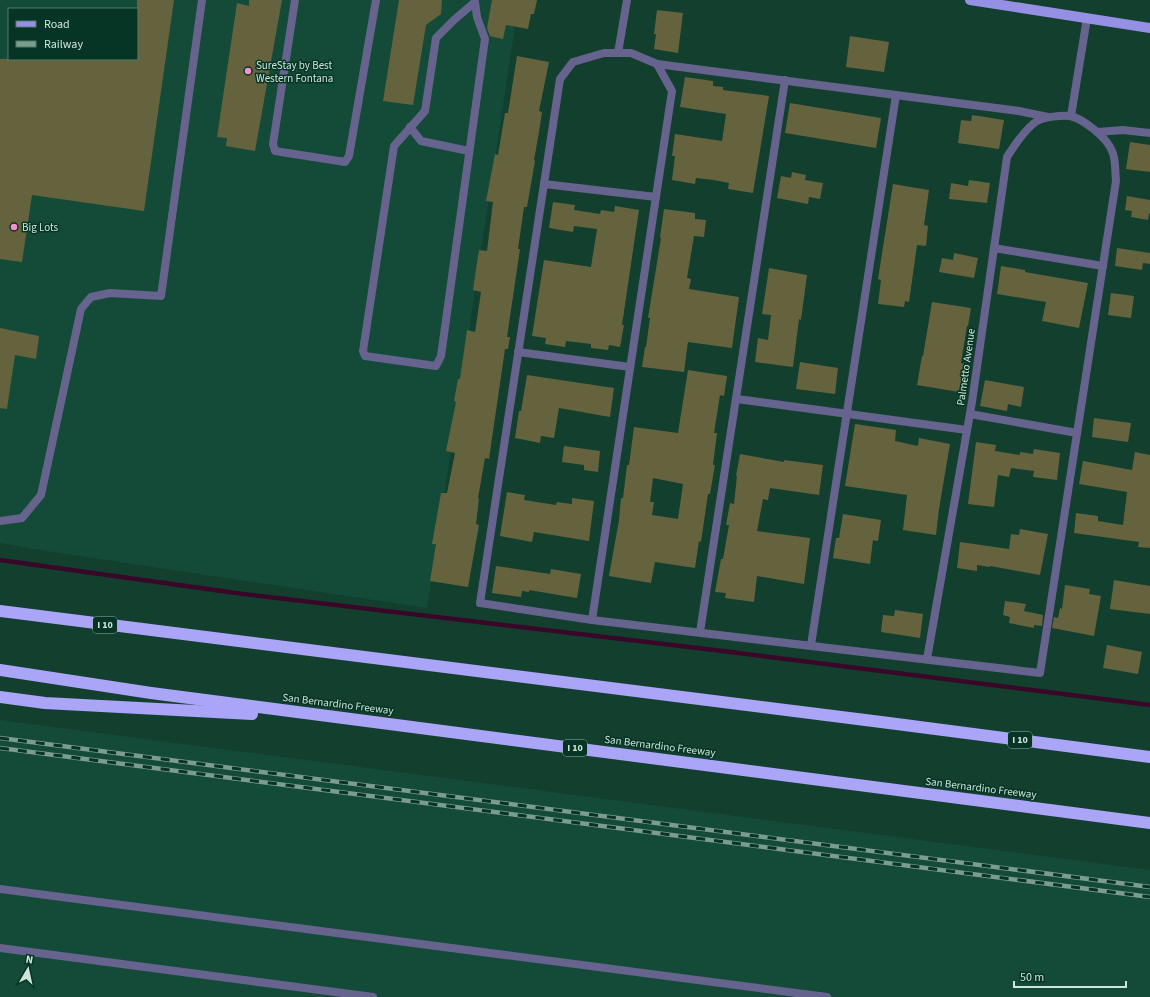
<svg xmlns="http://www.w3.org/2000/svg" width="1150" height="997" font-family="'Source Sans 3',sans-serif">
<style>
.built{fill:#144b38;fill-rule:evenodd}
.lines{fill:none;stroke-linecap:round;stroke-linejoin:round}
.stream{stroke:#390727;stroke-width:4.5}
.building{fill:#65633d;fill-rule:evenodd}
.lane{stroke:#66648e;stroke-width:8}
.primary{stroke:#9690e5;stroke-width:10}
.highway{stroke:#aaa5f7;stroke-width:12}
.rail-casing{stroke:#7c9c8f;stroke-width:4.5}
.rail{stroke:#063425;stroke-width:3;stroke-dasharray:9;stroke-linecap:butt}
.poi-dot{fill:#f890cb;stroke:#063425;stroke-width:1.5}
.labels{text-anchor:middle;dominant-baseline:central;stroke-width:3;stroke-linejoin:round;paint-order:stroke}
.shield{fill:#063425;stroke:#92b0a4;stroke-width:1}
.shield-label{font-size:10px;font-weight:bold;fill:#cee5da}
.poi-label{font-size:11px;fill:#cee5da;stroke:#063425;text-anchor:start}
.street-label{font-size:11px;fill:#cee5da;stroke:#063425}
</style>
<rect width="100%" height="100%" fill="#133f2f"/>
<g class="built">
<path d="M0,0H519L427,608L33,549L0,543ZM9,9H137V59H9Z"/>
<path d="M0,720L1150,870V997H0Z"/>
</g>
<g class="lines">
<path class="stream" d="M0,560L243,594L731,652L1150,705"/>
</g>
<g class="building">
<path d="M137,0H174L144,211L32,195L22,262L0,259V59H137Z"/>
<path d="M249,0H282L255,151L226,146L227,138L217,137L237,3L249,6Z"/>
<path d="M399,0H442L441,14L426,25L413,105L383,101Z"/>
<path d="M492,0H537L534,14H531L528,29L506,25L503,39L490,36L487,28Z"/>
<path d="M657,10L683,13L678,53L654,49L656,34H654Z"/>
<path d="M850,36L889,42L884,72L846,67Z"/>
<path d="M517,56L549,62L539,111L542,112L539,132L534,160L535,161L527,207H524L518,249H520L507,337H510L508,349H505L489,459L485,458L478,498L479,499L476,524L479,525L468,587L430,581L436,544H432L441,493H447L455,453L446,451L456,402L454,401L458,379H460L467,330L475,332L481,292L473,290L476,269L479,250L487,251L493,202L486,201L495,154L498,155L505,113H508Z"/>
<path d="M685,77L713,81V86L723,87V90L769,96L753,193L728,189L729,183L714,180L696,178L695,184L672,180L675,156H672L675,134L722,141L726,114L680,107Z"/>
<path d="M790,103L881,118L876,148L785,133Z"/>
<path d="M972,115L1004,120L999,149L958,143L961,120L971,121Z"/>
<path d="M1130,142L1150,145V172L1126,169Z"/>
<path d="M792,172L806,175L805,180L823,183L820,199L809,197L808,204L777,198L781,176L791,178Z"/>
<path d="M969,180L990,183L987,203L949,199L951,183L968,186Z"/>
<path d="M893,184L929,190L924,225L928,226L926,246L917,245L909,302L905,301L904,307L878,304L881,280L878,279Z"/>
<path d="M1127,196L1150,200V214L1149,213L1148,220L1131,217L1132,211L1125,210Z"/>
<path d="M553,202L575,205L574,210L600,214L601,210L614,212L615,206L639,210L622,325H624L620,347L609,345L608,350L591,348V344L566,341L565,347L545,344L546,338L532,336L544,260L591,267L597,229L574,226L573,232L549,228Z"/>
<path d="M664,209L695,213V219L706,220L704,237L694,236L687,278L691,279L689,289L739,297L732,348L688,342L684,372L642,367L645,347H646L650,318H648L661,238L660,237Z"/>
<path d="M1117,248L1150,253V264L1143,263L1142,270L1115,266Z"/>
<path d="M954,253L978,258L974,278L939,272L942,258L953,260Z"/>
<path d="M1001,266L1025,270V272L1088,283L1079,328L1042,321L1046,302L997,294Z"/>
<path d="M769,268L807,275L801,320L799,319L793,367L755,362L758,338L768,340L771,315L762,314Z"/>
<path d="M1111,293L1134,296L1131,318L1108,315Z"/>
<path d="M932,302L971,308L968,326H967L961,363L964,364L959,392L917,385L922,356H923Z"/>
<path d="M0,328L39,336L36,359L15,355L7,409L0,408Z"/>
<path d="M800,362L838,368L835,394L796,389Z"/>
<path d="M688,370L727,376L724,396L720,395L714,433H717L713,465H715L710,494H708L701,542L699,541L695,568L655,562L651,583L609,576L619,520L621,498H623L627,465H629L634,427L678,433ZM653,478L683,484L678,519L652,515L654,502H650Z"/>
<path d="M527,375L614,388L610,417L559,408L554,438L541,436L540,443L515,438L519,411H521Z"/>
<path d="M985,380L1024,387L1021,407L1008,404L1007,411L980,406Z"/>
<path d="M1094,418L1131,423L1128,442L1092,437Z"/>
<path d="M855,424L896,430L895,441L918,446L919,438L950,444L939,509L936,535L903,530L907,495L845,486Z"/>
<path d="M976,442L996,445L995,451L1020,455V452L1033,454L1034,449L1060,453L1057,480L1033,477L1034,471L1011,468L1009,477L998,475L994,507L968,504Z"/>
<path d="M564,446L600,451L598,472L584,470V465L562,462Z"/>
<path d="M1135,452L1150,455V548L1138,547L1139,542L1074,533L1076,513L1098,516V521L1123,525L1127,492L1079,484L1083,461L1132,470Z"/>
<path d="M740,454L784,462V460L823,465L819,495L770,488L768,500L763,499L757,531L810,538L804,584L757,576L754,602L725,598L726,593L715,592L721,559H723L729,525H726L730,503L734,504L737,476H736Z"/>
<path d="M507,492L525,495L524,500L556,505L557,502L572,504V498L594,501L589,541L534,532L532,542L500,536Z"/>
<path d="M843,514L881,520L878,541L873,540L870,564L833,558L836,538H839Z"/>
<path d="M1020,529L1048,534L1040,575L990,566V567L977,565V571L957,568L960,542L1009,549L1011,534L1019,535Z"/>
<path d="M496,566L550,574L551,569L581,574L577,598L529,590V592L522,591L521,597L492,593Z"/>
<path d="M1114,580L1150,586V614L1110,609Z"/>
<path d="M1065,585L1090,589L1089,594L1101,596L1094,636L1052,628L1054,617L1058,618L1060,608L1062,609Z"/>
<path d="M1005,601L1026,604L1024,611L1043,615L1042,626L1034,625V628L1009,623L1010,617L1003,615Z"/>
<path d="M895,610L923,614L920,638L881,632L883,615L894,616Z"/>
<path d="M1107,645L1142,652L1138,674L1103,668Z"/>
</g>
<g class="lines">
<g class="lane">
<path d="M295,0L273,144L275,151L345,162L349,156L376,0"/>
<path d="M475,2L477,17L485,39L441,356L436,366L365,356L363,351L394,146L425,111L436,38L454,20Z"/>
<path d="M618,53L627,0"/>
<path d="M657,64L1019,111L1048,117"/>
<path d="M1071,116L1087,18"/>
<path d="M410,127L421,141L469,151"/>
<path d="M1097,132L1123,130L1150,133"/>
<path d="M544,184L656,197"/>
<path d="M994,248L1103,266"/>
<path d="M518,352L630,367"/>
<path d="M737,399L967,430"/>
<path d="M970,414L1077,433"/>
<path d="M0,521L22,518L41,495L81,309L91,297L110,293L161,296L202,0"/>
<path d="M592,620L672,91L657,64L631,53H604L573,62L560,79L480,603L592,620L1040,673L1116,181C1115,172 1116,159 1112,151C1107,138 1084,119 1070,116C1062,115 1044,117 1037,121C1026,128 1014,146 1007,157L972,402L927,659"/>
<path d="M700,632L785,80"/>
<path d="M811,645L896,95"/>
<path d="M0,889L827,997"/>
<path d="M0,948L373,997"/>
</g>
<path class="primary" d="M970,0L1150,28"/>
<g class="highway">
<path d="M0,611L889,723L1150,757"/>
<path d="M0,670L151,693L1150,823"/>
<path d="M0,697L45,703L252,714"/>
</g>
<defs>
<g id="rail">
<path d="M0,738L1150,887"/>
<path d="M0,748L1150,897"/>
</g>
</defs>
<use href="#rail" class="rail-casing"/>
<use href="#rail" class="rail"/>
</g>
<g class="poi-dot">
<circle cx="248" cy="71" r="4"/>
<circle cx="14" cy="227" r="4"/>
</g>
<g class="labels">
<g class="shield">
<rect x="93" y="617" width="24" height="16" rx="3"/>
<rect x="1008" y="732" width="24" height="16" rx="3"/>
<rect x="563" y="740" width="24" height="16" rx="3"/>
</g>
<g class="shield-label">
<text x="105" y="625">I 10</text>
<text x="1020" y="740">I 10</text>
<text x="575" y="748">I 10</text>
</g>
<g class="poi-label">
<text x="256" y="65">SureStay by Best<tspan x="256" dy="13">Western Fontana</tspan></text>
<text x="22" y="227">Big Lots</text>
</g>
<g class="street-label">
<text transform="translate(966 367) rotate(-82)">Palmetto Avenue</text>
<text transform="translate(338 704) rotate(7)">San Bernardino Freeway</text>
<text transform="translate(660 746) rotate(7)">San Bernardino Freeway</text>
<text transform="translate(981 788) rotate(7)">San Bernardino Freeway</text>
</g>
</g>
<rect x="8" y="8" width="130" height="52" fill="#063425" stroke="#567b6d"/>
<rect x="16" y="21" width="20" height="6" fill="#9690e5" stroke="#567b6d"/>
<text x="44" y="28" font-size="12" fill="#cee5da">Road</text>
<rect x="16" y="41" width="20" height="6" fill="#7c9c8f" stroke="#567b6d"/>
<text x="44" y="48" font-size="12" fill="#cee5da">Railway</text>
<g transform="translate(28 969) rotate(9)" stroke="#063425" stroke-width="3" paint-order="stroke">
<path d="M0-3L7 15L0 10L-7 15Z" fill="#cee5da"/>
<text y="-6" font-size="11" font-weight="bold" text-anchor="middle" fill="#cee5da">N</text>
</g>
<path d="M1014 981v6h112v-6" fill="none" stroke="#cee5da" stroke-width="2"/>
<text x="1020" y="981" font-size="12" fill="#cee5da" stroke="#063425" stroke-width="3" paint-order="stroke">50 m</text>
</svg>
